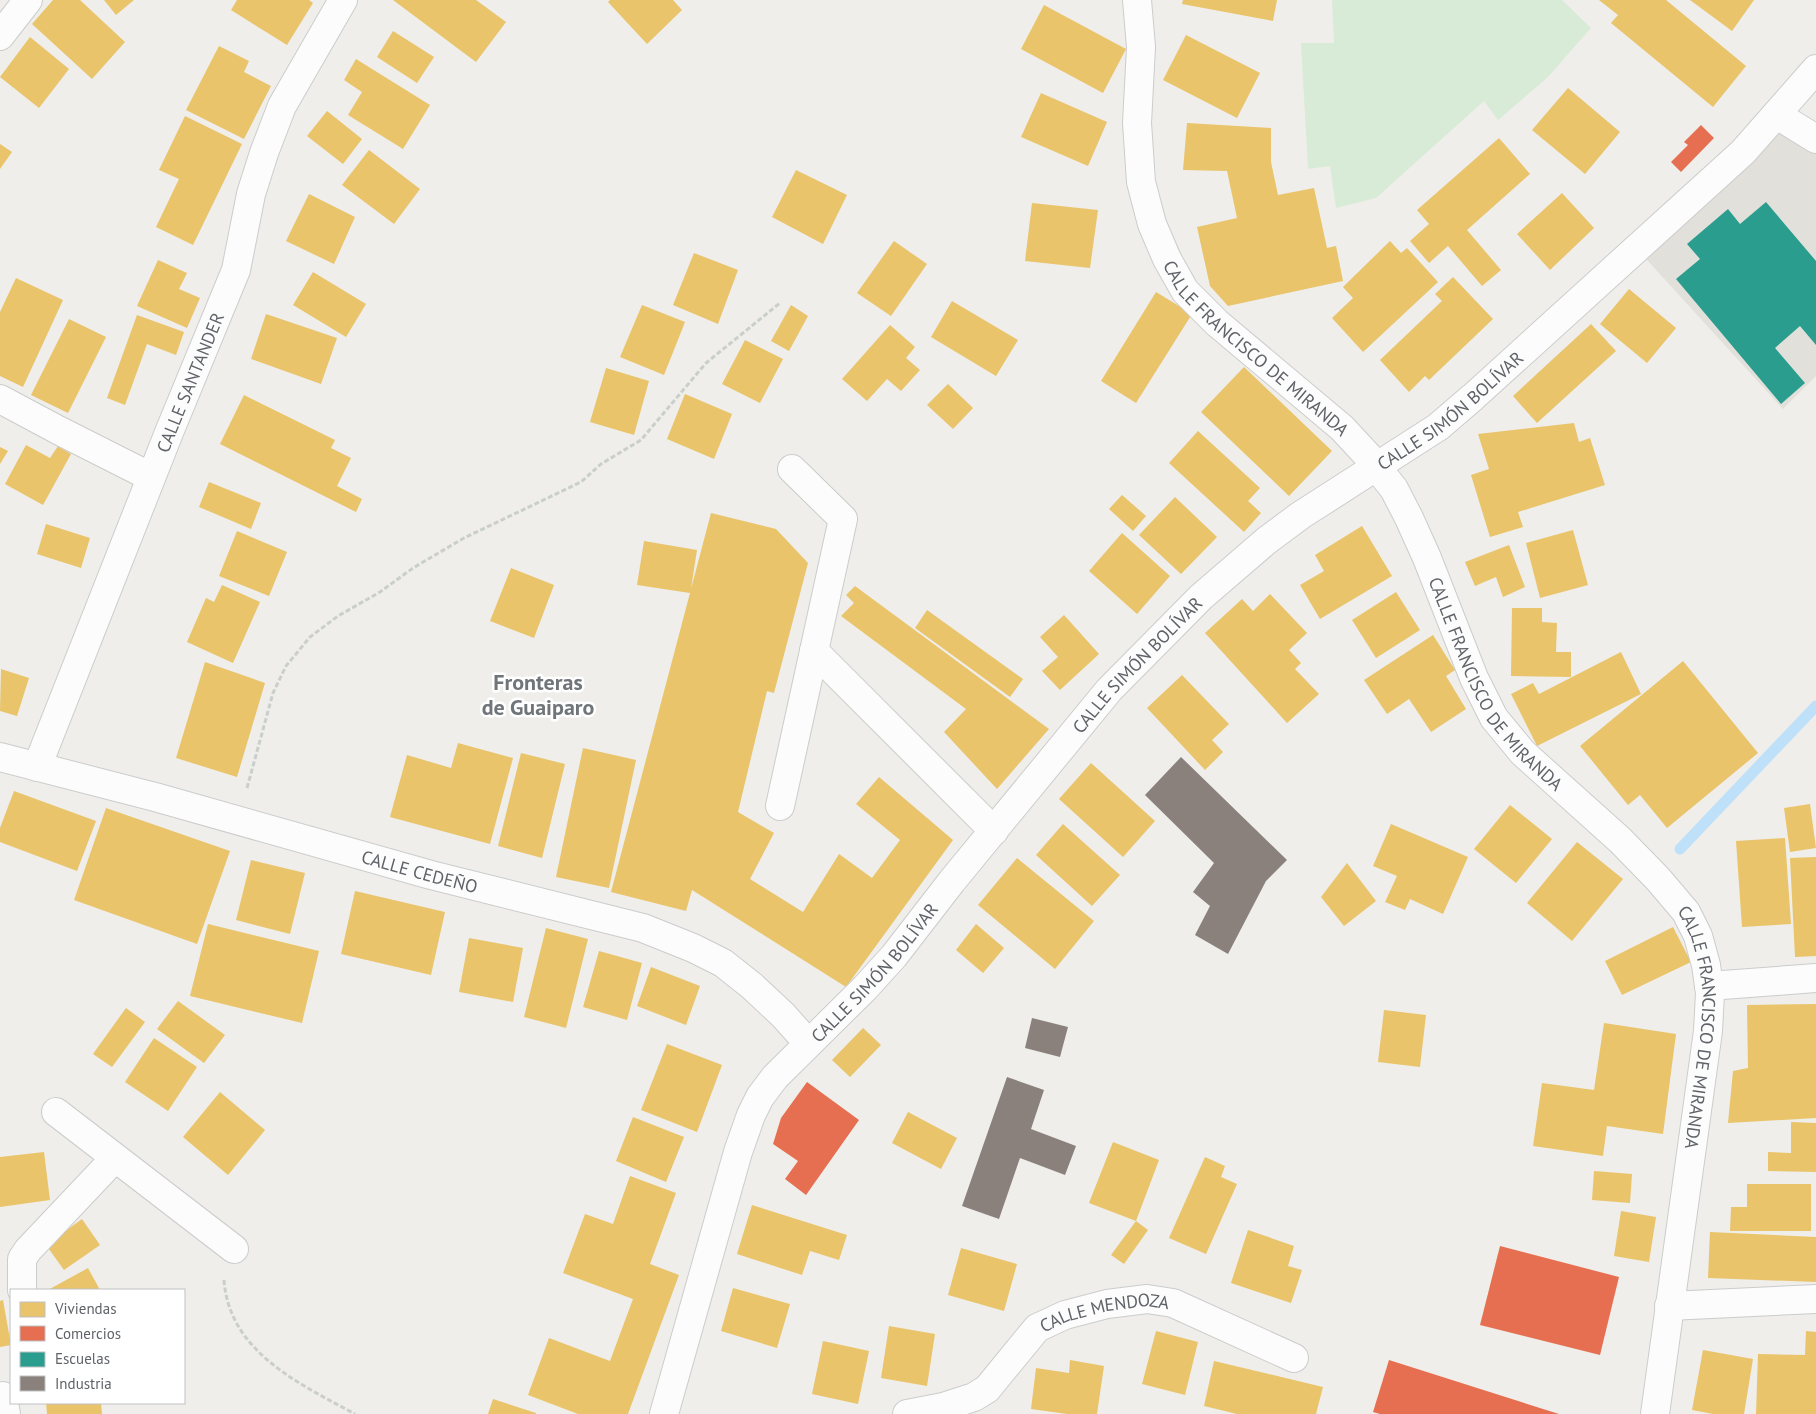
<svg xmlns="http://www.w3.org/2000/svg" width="1816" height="1414" font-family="'PT Sans',sans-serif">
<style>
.education{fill:#e2e0da}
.green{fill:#d8ebd6}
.homes{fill:#e9c46a}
.shops{fill:#e76f51}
.schools{fill:#2a9d8f}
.industry{fill:#8a817c}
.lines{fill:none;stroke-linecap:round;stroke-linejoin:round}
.stream{stroke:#bfe0f9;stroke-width:11}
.minor-casing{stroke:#cbcccc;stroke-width:30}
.path{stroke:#cacfcc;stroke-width:3;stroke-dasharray:5 2.5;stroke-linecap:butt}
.minor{stroke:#fdfcfc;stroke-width:28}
.labels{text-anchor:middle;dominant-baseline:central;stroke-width:5;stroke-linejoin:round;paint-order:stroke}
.street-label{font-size:18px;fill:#5f6368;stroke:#fff}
.district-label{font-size:22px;font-weight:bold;fill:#70757a;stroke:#fff}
</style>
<rect width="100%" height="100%" fill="#efeeea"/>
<path class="education" d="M1777,115L1816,139V376L1783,409L1637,249Z"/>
<path class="green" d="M1332,0H1562L1591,28L1548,77L1498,120L1484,101L1376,198L1336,208L1330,166L1308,169L1301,43H1334Z"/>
<g class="homes">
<path d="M53,0H80L125,42L92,79L32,24Z"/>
<path d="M104,0H134L116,15Z"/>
<path d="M237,0H309L313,3L287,45L231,10Z"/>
<path d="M393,0H476L506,22L476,62Z"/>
<path d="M610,0H673L682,10L647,44L608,2Z"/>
<path d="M1183,0H1277L1273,21L1182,4Z"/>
<path d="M1599,0H1666L1746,66L1713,107L1611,23L1618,15Z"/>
<path d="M1690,0H1754L1732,31Z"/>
<path d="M1044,5L1126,49L1103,93L1021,49Z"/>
<path d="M393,31L434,57L417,83L377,57Z"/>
<path d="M1186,35L1260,73L1237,118L1163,80Z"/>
<path d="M30,37L69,69L39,108L0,77Z"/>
<path d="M219,46L249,61L244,72L271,86L244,139L186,110Z"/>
<path d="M356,59L430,105L403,149L348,115L362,92L344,80Z"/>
<path d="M1568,88L1620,132L1585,174L1532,130Z"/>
<path d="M1041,93L1107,122L1088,166L1021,137Z"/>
<path d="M327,111L362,139L343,164L307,136Z"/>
<path d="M185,116L242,144L193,245L156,227L179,179L159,170Z"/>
<path d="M1187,123L1271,128V162L1278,195L1314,188L1327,248L1336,246L1343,281L1228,306L1210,286L1197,227L1237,218L1227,171L1183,170Z"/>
<path d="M1499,138L1530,174L1467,230L1501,270L1482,286L1448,246L1429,263L1410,241L1429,224L1417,210Z"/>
<path d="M0,144L12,152L0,169Z"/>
<path d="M369,150L420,189L394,224L342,185Z"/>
<path d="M796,170L847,195L823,244L772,217Z"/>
<path d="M1562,193L1594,228L1550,270L1517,234Z"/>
<path d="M309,194L355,217L334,264L286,241Z"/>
<path d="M1032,203L1098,210L1090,268L1025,261Z"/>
<path d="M894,241L927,264L891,316L857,293Z"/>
<path d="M1390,241L1401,253L1407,248L1438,282L1363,352L1332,318L1353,298L1343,287Z"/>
<path d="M694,253L738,270L718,324L673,305Z"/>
<path d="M158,260L187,273L179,289L200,298L187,328L137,306Z"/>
<path d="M313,272L366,304L346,337L293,305Z"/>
<path d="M1453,277L1493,319L1429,380L1425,376L1409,392L1380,360L1442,301L1435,294Z"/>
<path d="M16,278L63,300L23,387L0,376V312Z"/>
<path d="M1629,289L1676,328L1647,363L1600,324Z"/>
<path d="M1156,292L1192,314L1136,403L1101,381Z"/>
<path d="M952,301L1018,340L996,376L931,337Z"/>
<path d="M642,305L685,322L664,375L620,357Z"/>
<path d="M791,305L808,316L789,351L771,341Z"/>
<path d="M266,314L337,338L321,384L251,359Z"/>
<path d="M137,315L184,332L176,355L147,344L125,405L107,398Z"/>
<path d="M69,319L106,337L68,413L31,395Z"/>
<path d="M1591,324L1616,351L1537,423L1513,396Z"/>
<path d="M890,325L915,347L906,358L920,370L901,391L887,379L867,401L842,379Z"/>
<path d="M745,340L783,359L760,403L722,384Z"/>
<path d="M1244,367L1332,451L1289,496L1201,412Z"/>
<path d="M606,368L649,381L634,435L590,422Z"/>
<path d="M948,384L973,408L953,429L927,405Z"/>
<path d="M685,394L732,414L714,459L667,439Z"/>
<path d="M244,395L335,440L331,448L351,458L337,486L362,499L356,512L220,444Z"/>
<path d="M1574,423L1579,442L1590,438L1605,485L1518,512L1523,527L1490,537L1471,475L1489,469L1478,434Z"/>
<path d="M1198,431L1260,488L1248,501L1261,513L1244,532L1169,463Z"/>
<path d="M26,445L50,458L58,446L71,454L43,505L5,484Z"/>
<path d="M0,447L8,451L0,464Z"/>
<path d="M209,482L261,503L251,529L199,507Z"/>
<path d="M1122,495L1146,516L1133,531L1109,509Z"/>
<path d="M1175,497L1217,537L1181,574L1139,535Z"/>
<path d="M711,513L776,529L808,563L774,693L767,691L738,812L774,833L750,879L803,912L839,854L872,878L900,840L856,804L879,777L953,840L846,987L692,890L686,911L611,892L690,593L637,585L644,541L697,550L691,589Z"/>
<path d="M46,524L90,538L81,568L37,554Z"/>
<path d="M1362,526L1392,576L1320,619L1300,585L1324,571L1315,555Z"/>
<path d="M1573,530L1588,585L1540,598L1526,543Z"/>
<path d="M237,531L287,552L269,596L219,576Z"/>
<path d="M1122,533L1170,576L1137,614L1089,571Z"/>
<path d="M1509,545L1525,587L1503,597L1496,577L1475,586L1465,562Z"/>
<path d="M511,568L554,585L534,638L490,621Z"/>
<path d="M222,585L260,602L233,663L187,642L206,598L214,602Z"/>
<path d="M855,586L1049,729L997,789L944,732L966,709L841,616L854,603L846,595Z"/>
<path d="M1396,592L1420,630L1376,658L1352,620Z"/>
<path d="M1270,594L1307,633L1289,650L1301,663L1295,669L1319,694L1287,723L1205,633L1242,599L1253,611Z"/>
<path d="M1512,608H1542V622L1557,623L1556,652H1571V677L1511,676Z"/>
<path d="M927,610L1023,679L1010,697L915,628Z"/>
<path d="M1064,615L1099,654L1060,690L1042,671L1058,657L1040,637Z"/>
<path d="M1433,635L1455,670L1446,676L1466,709L1431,732L1409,699L1387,714L1364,680Z"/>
<path d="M1621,652L1641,694L1537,746L1511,694L1533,683L1539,694Z"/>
<path d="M1683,661L1758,753L1667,828L1640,795L1628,805L1580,746Z"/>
<path d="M205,662L265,683L237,777L176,758Z"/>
<path d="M1,669L29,678L17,716L0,711Z"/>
<path d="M1182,675L1229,724L1212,740L1223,752L1205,770L1147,708Z"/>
<path d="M458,743L513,758L490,844L390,817L407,755L451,768Z"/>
<path d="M583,748L636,760L609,888L556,877Z"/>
<path d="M521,753L565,764L542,858L498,846Z"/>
<path d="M1091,763L1155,821L1123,857L1059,799Z"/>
<path d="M14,791L96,821L77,871L0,842V828Z"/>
<path d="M1810,804L1816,848L1790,852L1784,808Z"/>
<path d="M1510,805L1552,839L1516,883L1474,849Z"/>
<path d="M106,808L230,851L197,944L74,900Z"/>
<path d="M1063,824L1120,875L1092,906L1036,855Z"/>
<path d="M1391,824L1468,857L1443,914L1410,899L1405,910L1385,902L1397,876L1373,866Z"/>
<path d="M1785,838L1791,924L1742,927L1736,841Z"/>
<path d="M1577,842L1623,879L1572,941L1527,903Z"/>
<path d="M1816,857V956L1795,957L1790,858Z"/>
<path d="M1017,858L1094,921L1055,969L978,905Z"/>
<path d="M251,860L305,873L290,934L236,920Z"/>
<path d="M1347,863L1376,901L1344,926L1321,897Z"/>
<path d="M355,891L445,912L431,975L341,954Z"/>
<path d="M208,924L319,951L302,1023L190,996Z"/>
<path d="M976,924L1004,948L983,973L956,950Z"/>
<path d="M1673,927L1691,962L1622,995L1605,961Z"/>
<path d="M546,928L588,939L566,1028L524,1017Z"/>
<path d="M469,938L523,948L513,1002L459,992Z"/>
<path d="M599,951L642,963L627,1020L583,1007Z"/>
<path d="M651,967L700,986L686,1025L637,1006Z"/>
<path d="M178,1001L225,1035L204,1063L157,1029Z"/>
<path d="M1816,1004V1118L1728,1123L1733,1071L1748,1068L1747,1005Z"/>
<path d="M126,1008L145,1022L112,1067L93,1054Z"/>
<path d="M1384,1010L1426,1015L1420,1067L1378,1062Z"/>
<path d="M1604,1023L1676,1034L1663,1134L1607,1126L1603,1156L1533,1146L1542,1083L1594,1090Z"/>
<path d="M863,1028L881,1045L850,1077L832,1060Z"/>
<path d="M154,1038L197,1067L168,1111L125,1082Z"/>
<path d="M667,1044L722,1065L697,1132L641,1110Z"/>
<path d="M220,1092L265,1130L228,1175L183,1137Z"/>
<path d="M908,1112L957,1138L941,1169L892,1143Z"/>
<path d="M633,1117L684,1137L666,1182L616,1161Z"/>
<path d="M1791,1122L1816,1123V1172L1768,1171V1152L1791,1153Z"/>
<path d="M1113,1142L1159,1160L1136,1221L1148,1230L1124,1264L1111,1255L1136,1221L1089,1203Z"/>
<path d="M44,1152L50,1200L0,1207V1157Z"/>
<path d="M1205,1157L1225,1166L1221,1177L1237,1184L1206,1254L1169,1238Z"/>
<path d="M1594,1171L1632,1174L1630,1203L1592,1200Z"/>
<path d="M630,1176L676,1193L650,1264L679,1275L628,1414H578L528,1395L549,1338L610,1361L633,1299L563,1273L585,1214L613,1224Z"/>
<path d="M1747,1184H1811V1231H1730L1731,1207H1747Z"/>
<path d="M752,1205L847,1235L839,1260L810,1251L802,1275L737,1254Z"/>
<path d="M1621,1211L1656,1217L1649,1262L1614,1256Z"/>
<path d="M82,1219L100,1245L64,1270L46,1245Z"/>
<path d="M1248,1230L1294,1246L1288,1266L1302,1270L1291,1303L1231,1283Z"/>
<path d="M1710,1232L1816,1237V1282L1708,1278Z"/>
<path d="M961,1248L1017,1264L1004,1311L948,1295Z"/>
<path d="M88,1268L100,1290H48Z"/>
<path d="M733,1288L790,1304L777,1348L721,1331Z"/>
<path d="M3,1300L11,1345L0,1347V1301Z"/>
<path d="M889,1326L935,1334L927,1386L881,1378Z"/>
<path d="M1156,1331L1198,1342L1185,1395L1142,1384Z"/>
<path d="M1806,1331L1816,1332V1414H1756L1758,1354L1805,1355Z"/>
<path d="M823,1341L869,1351L858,1404L812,1394Z"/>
<path d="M1703,1350L1753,1359L1744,1414H1713L1692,1410Z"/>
<path d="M1070,1360L1104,1366L1097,1414H1067L1031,1409L1036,1368L1069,1373Z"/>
<path d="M1214,1361L1323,1387L1316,1414H1237L1204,1406Z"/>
<path d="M493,1399L536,1413V1414H488Z"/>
<path d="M46,1403H101L102,1414H47Z"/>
</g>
<g class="shops">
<path d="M1701,125L1714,138L1681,172L1671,162L1688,145L1684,142Z"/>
<path d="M807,1082L859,1120L806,1195L785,1179L798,1161L773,1144L781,1118Z"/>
<path d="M1500,1246L1619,1277L1600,1355L1480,1325Z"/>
<path d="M1389,1360L1559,1414H1380L1373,1412Z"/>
</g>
<path class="schools" d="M1766,202L1816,261V345L1800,326L1775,348L1805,383L1781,404L1676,279L1700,259L1687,244L1728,209L1740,224Z"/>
<g class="industry">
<path d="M1181,757L1287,860L1266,881L1228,954L1195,935L1210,906L1193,892L1214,863L1145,795Z"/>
<path d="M1032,1018L1068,1027L1060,1057L1025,1048Z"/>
<path d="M1007,1077L1044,1090L1031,1129L1076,1146L1065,1175L1020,1158L999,1219L962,1206Z"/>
</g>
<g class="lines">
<path class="stream" d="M1680,849L1816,706"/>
<defs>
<g id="minor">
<path id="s1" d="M1137,0L1141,47L1137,123L1141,182L1152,224L1167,259L1185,291L1217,323L1342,428L1368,456L1394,489L1409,518L1427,558L1474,678L1494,718L1523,753L1620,840L1658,879L1686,912L1698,936L1706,965L1710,993L1708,1031L1655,1414"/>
<path d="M0,36L28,0"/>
<path d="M1777,115L1816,139"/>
<path d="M0,399L58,430L151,477"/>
<path d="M814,651L994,831"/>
<path id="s2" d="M0,757L155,797L431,875L643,928L693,948L723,963L752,986L783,1015L808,1043"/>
<path id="s3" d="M37,767L170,430L236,270L251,194L264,153L282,106L343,0"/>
<path d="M780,806L843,519L792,469"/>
<path d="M1709,986L1816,978"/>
<path d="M56,1112L234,1249"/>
<path d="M22,1290V1259L28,1250L115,1158"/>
<path d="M1669,1306L1816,1299"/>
<path d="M3,1396L6,1414"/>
<path id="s4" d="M664,1414L738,1152L751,1115L760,1097L775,1077L865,988L894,956L952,881L1109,690L1201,597L1266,541L1301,515L1438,427L1473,397L1743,152L1816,69"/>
<path id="s5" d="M907,1414L943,1407L974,1397L987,1389L1037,1328L1065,1315L1107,1304L1147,1299L1173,1303L1294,1358"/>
</g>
</defs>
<use href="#minor" class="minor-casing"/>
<g class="path">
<path d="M247,788L273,693L286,666L310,637L338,616L380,592L413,568L464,538L581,482L601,464L641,440L706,363L780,303"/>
<path d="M224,1280C229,1352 300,1384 355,1414"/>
</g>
<use href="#minor" class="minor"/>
</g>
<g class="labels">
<g class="street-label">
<text stroke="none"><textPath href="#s1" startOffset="391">CALLE FRANCISCO DE MIRANDA</textPath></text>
<text stroke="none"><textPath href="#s3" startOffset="414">CALLE SANTANDER</textPath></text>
<text stroke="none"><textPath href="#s4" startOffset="1311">CALLE SIMÓN BOLÍVAR</textPath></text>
<text stroke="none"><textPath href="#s4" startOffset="906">CALLE SIMÓN BOLÍVAR</textPath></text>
<text stroke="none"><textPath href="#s1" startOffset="811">CALLE FRANCISCO DE MIRANDA</textPath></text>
<text stroke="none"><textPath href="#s2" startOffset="435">CALLE CEDEÑO</textPath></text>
<text stroke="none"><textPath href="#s4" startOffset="501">CALLE SIMÓN BOLÍVAR</textPath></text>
<text stroke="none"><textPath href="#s1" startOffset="1231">CALLE FRANCISCO DE MIRANDA</textPath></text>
<text stroke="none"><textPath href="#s5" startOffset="234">CALLE MENDOZA</textPath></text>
</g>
<g class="district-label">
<text x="538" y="682">Fronteras<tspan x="538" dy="25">de Guaiparo</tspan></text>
</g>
</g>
<rect x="10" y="1289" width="175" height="115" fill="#ffffff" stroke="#bfc1c3"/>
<rect x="20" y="1302" width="25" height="15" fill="#e9c46a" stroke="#bfc1c3"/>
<text x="55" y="1314" font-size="15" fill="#5f6368">Viviendas</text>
<rect x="20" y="1326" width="25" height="15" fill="#e76f51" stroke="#bfc1c3"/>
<text x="55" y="1339" font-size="15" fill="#5f6368">Comercios</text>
<rect x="20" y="1352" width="25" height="15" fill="#2a9d8f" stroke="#bfc1c3"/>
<text x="55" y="1364" font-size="15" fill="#5f6368">Escuelas</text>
<rect x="20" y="1376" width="25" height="15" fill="#8a817c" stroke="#bfc1c3"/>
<text x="55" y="1389" font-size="15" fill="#5f6368">Industria</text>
</svg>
